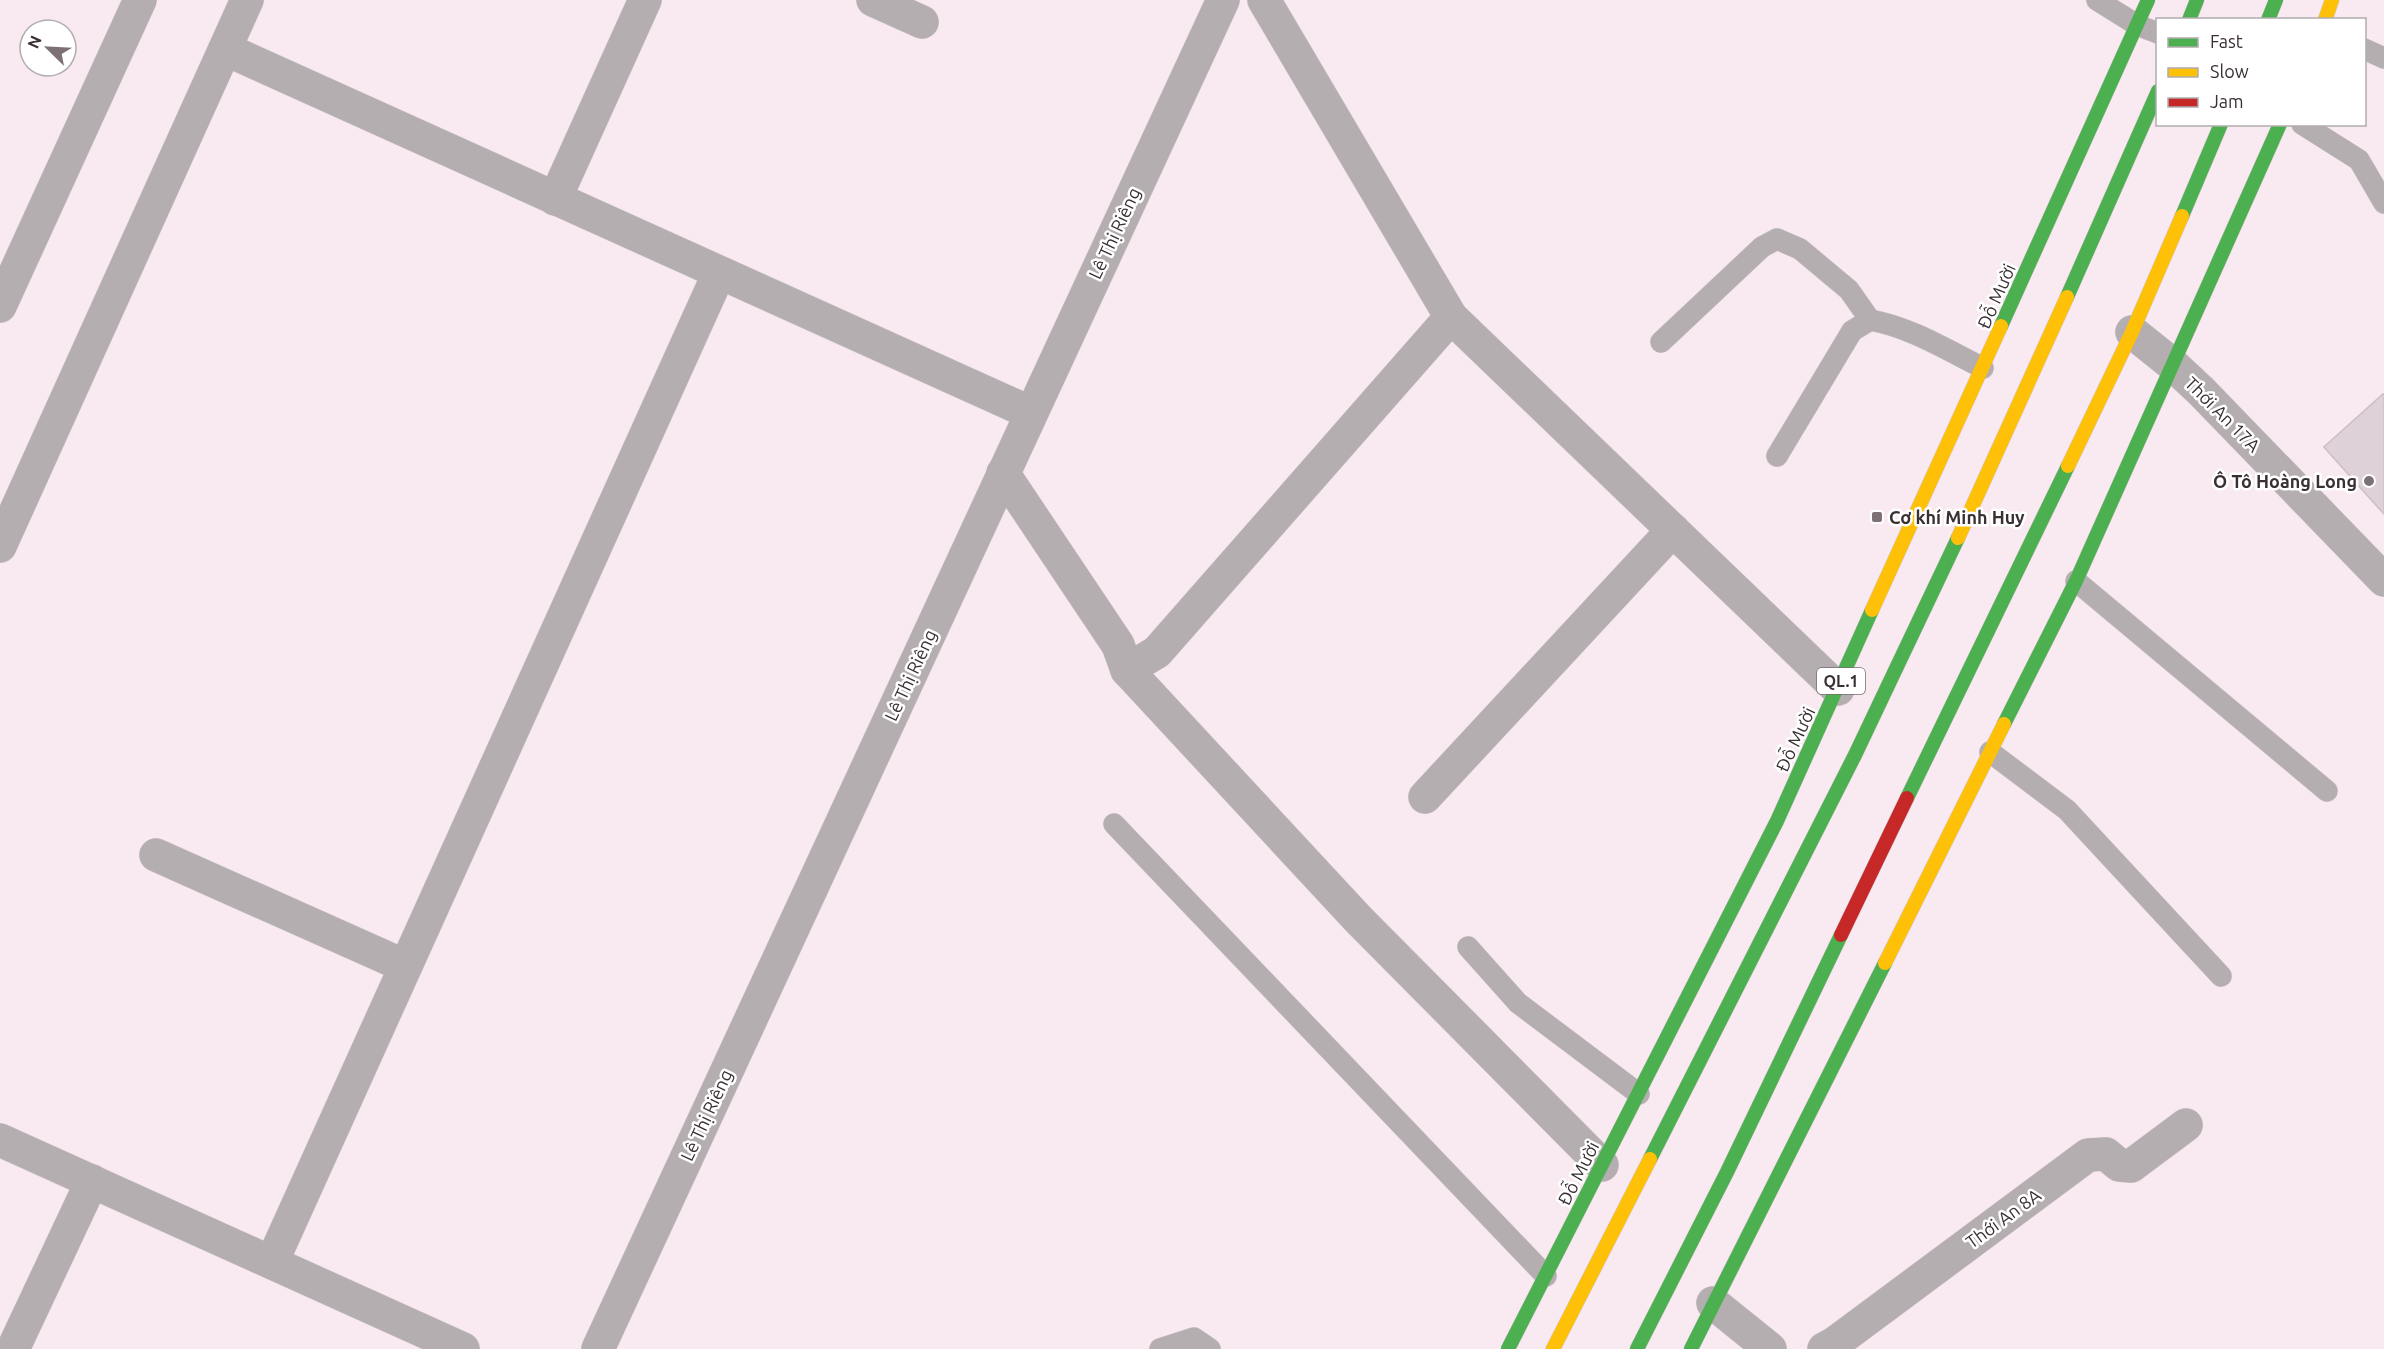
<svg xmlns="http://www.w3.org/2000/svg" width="2384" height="1349" font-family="Ubuntu,sans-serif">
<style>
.building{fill:#ded1d7;stroke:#cdc1c7;stroke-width:1.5}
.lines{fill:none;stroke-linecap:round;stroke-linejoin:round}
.lane-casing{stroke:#d1c6cb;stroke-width:22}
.street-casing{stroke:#d1c6cb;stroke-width:34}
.fast-casing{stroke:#d1c6cb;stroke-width:15}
.slow-casing{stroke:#d1c6cb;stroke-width:15}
.jam-casing{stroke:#d1c6cb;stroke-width:15}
.lane{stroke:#b4aeb0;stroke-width:21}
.street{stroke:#b4aeb0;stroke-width:33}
.fast{stroke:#4caf50;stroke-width:14}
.slow{stroke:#ffc107;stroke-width:14}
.jam{stroke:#c62828;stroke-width:14}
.poi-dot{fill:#7d7176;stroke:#fff;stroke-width:2}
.labels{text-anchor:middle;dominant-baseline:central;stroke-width:5;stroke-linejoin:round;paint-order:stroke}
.shield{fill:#fff;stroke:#756e71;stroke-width:1.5}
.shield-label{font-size:16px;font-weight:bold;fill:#3a3034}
.street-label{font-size:18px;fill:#3a3034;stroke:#fff}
.poi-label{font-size:18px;font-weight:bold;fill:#3a3034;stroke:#fff;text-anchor:end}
</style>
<rect width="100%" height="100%" fill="#f9eaf1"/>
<g class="building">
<path d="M2383,394L2384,395V514L2324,447Z"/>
<path d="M2383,394L2384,395V514L2324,447Z"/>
</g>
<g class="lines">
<defs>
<g id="lane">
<path d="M2097,0L2137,25L2158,33"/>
<path d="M2364,49L2384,58"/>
<path d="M2302,124L2359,160L2384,203"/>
<path d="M1661,342L1762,247L1777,239L1800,249L1849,290L1870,320"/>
<path d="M1777,456L1852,331L1870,320C1910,327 1947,350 1983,368"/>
<path d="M2076,581L2327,791"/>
<path d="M1990,752L2067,810L2221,976"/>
<path d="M1114,824L1546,1276"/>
<path d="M1468,947L1518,1003L1639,1094"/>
<path d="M1160,1349L1194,1338L1210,1349"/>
</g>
<g id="street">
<path d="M873,0L922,22"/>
<path d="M1264,0L1451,317L1838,689"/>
<path d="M225,49L1031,413"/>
<path d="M555,199L645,0"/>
<path d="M0,306L140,0"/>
<path d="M2132,332L2172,364L2201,391L2384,580"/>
<path d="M1003,473L1118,645L1127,670L1157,652L1451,317"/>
<path d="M0,546L247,0"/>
<path d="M1127,670L1358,919L1602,1165"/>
<path d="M1425,797L1673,530"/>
<path d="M156,855L405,966"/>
<path d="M0,1140L463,1349"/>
<path d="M272,1262L719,273"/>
<path d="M1713,1303L1770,1349"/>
<path d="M13,1349L92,1181"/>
<path d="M598,1349L1223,0"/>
<path d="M1824,1349L1835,1343L2088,1155L2106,1154L2119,1165L2131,1166L2186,1125"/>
</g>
<g id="fast">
<path d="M2189,20L2197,0"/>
<path d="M2268,20L2276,0"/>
<path d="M2182,216L2221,124"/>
<path d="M2067,297L2158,91"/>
<path d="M2001,326L2148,0"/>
<path d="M2004,724L2076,581L2280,124"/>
<path d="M1907,798L2068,466"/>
<path d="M1650,1159L1855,755L1958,538"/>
<path d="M1508,1349L1777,821L1872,610"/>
<path d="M1637,1349L1727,1172L1841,935"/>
<path d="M1691,1349L1885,963"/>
</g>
<g id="slow">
<path d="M2325,20L2332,0"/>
<path d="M2068,466L2132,332L2182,216"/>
<path d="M1958,538L2067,297"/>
<path d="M1872,610L2001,326"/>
<path d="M1885,963L2004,724"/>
<path d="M1553,1349L1650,1159"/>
</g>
<path id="jam" d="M1841,935L1907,798"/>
</defs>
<use href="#lane" class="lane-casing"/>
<use href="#street" class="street-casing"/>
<use href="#fast" class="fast-casing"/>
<use href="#slow" class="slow-casing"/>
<use href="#jam" class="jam-casing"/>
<use href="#lane" class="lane"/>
<use href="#street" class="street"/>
<use href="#fast" class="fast"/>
<use href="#slow" class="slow"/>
<use href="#jam" class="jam"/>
</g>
<g class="poi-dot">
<circle cx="2369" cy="481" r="6"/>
<rect x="1871" y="511" width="12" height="12" rx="3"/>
</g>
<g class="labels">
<rect class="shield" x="1817" y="668" width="48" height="26" rx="4.5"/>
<g class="shield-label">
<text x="1841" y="681">QL.1</text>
</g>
<g class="street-label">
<text transform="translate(1114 233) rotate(-65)">Lê Thị Riêng</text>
<text transform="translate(1996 296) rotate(-66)">Đỗ Mười</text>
<text transform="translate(2223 414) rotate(45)">Thới An 17A</text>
<text transform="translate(910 675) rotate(-65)">Lê Thị Riêng</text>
<text transform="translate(1795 739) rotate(-65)">Đỗ Mười</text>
<text transform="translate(706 1115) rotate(-65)">Lê Thị Riêng</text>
<text transform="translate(1578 1173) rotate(-63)">Đỗ Mười</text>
<text transform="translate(2003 1218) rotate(-36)">Thới An 8A</text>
</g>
<g class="poi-label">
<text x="2357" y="481">Ô Tô Hoàng Long</text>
<text x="1889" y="517" text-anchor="start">Cơ khí Minh Huy</text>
</g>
</g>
<rect x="2156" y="18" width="210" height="108" fill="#ffffff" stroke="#b0acae" stroke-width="1.5"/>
<rect x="2168" y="38" width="30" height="9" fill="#4caf50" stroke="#b0acae" stroke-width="1.5"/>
<text x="2210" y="48" font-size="18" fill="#3a3034">Fast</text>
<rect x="2168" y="68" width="30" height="9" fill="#ffc107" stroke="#b0acae" stroke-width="1.5"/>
<text x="2210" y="78" font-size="18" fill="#3a3034">Slow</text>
<rect x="2168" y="98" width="30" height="9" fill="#c62828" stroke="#b0acae" stroke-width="1.5"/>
<text x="2210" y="108" font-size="18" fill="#3a3034">Jam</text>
<g transform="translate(48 48) rotate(294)"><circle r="28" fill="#ffffff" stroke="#b0acae" stroke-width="1.5"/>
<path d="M0-4.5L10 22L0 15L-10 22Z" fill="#7d7176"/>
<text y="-9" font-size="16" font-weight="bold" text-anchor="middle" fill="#3a3034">N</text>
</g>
</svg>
